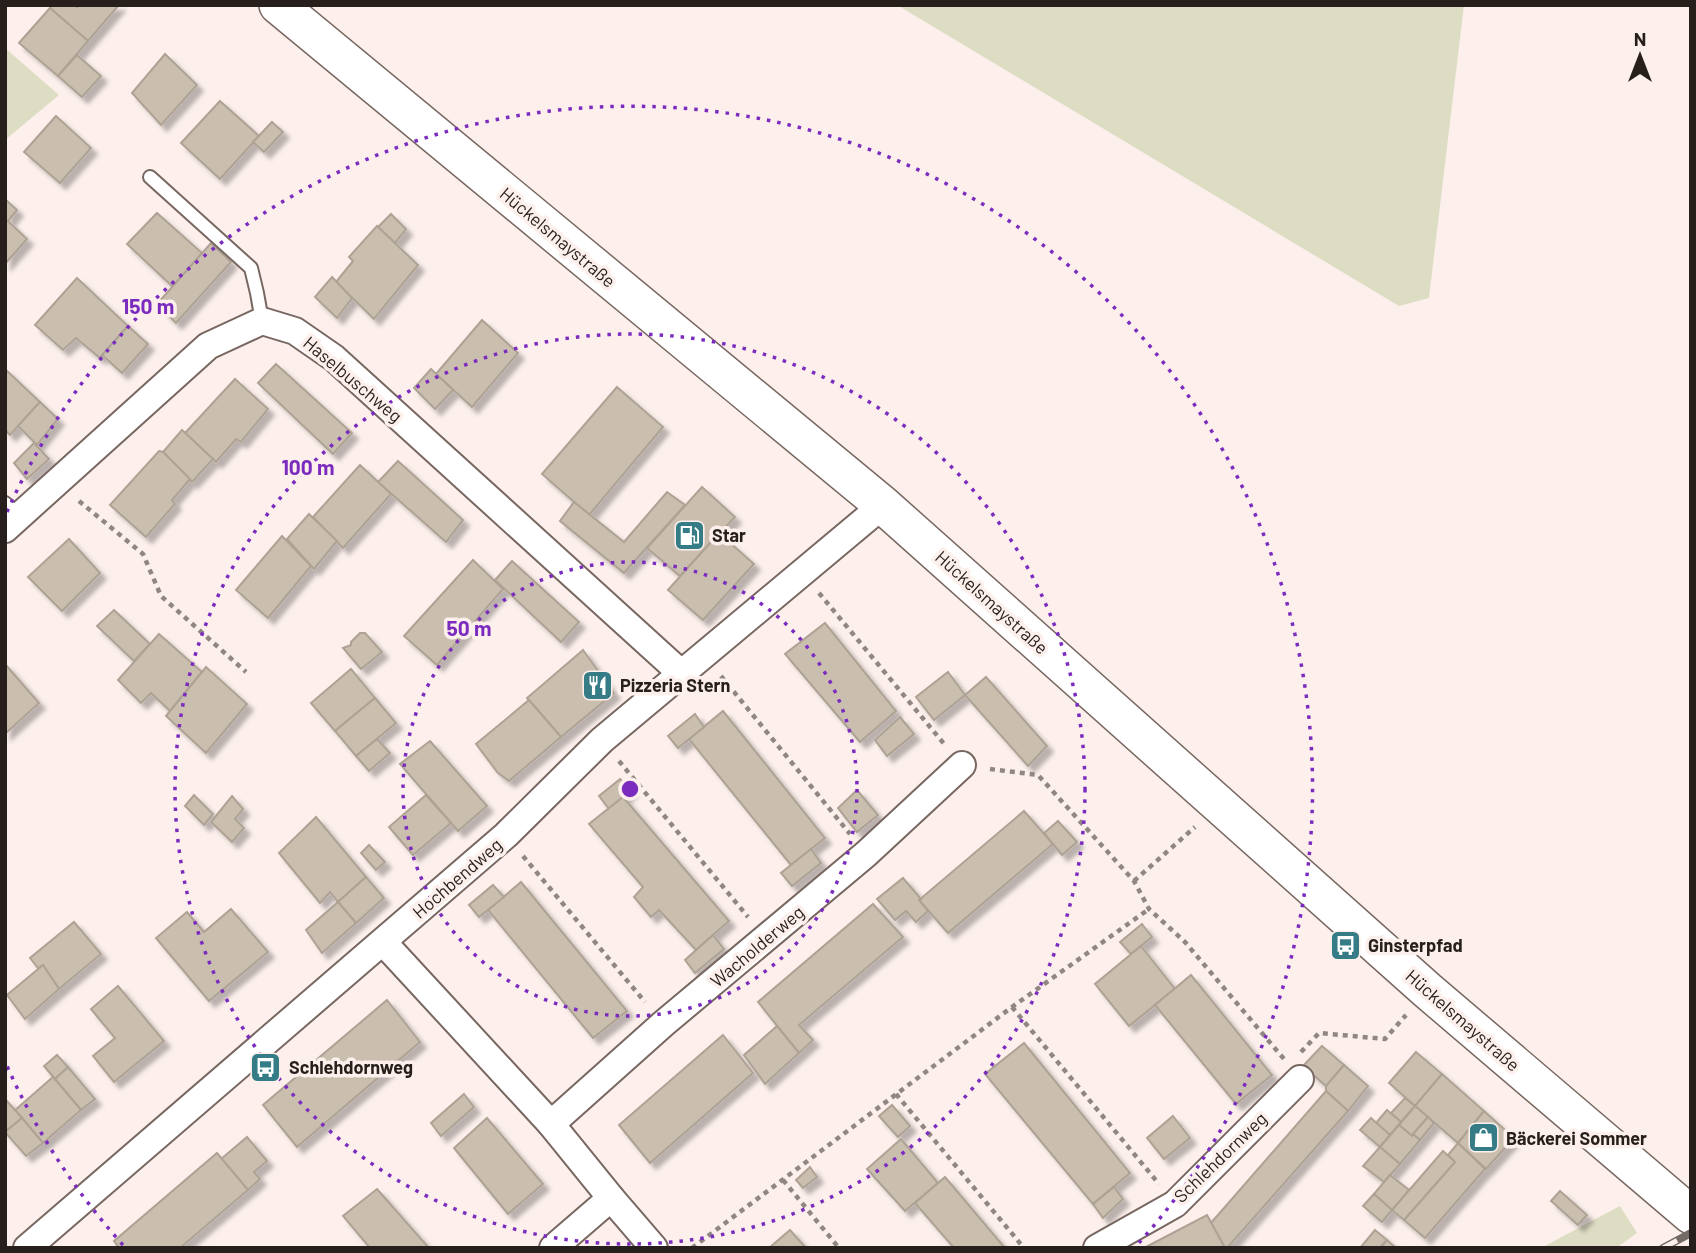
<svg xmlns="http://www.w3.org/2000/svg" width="1696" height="1253" font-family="Barlow,sans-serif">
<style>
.green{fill:#ddddc3}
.building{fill:#cabeaf;stroke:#aea294;stroke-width:2;filter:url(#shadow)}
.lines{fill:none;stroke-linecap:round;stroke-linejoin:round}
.lane-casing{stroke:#786761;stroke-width:16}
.street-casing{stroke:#786761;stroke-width:30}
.secondary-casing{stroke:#786761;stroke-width:40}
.path{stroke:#908682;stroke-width:4.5;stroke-dasharray:5 5;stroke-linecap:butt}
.lane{stroke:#fff;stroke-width:12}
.street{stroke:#fff;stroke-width:26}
.secondary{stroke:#fff;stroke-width:37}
.rail-casing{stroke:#746b68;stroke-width:8}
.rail{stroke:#fdf0ec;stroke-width:5;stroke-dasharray:16;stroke-linecap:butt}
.ring{fill:none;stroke:#7b2cbf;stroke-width:3.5;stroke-dasharray:3.5 7}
.labels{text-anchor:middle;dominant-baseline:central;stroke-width:7;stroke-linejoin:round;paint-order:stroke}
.street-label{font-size:18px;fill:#261f1c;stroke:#fdf0ec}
.poi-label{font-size:18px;font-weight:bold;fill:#261f1c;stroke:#fdf0ec;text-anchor:start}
.centre{fill:#7b2cbf;stroke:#fdf0ec;stroke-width:3.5}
.ring-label{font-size:21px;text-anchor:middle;font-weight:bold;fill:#7b2cbf;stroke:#fdf0ec;stroke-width:7;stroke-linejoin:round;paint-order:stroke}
</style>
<defs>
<filter id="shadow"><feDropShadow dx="6" dy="6" stdDeviation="2" flood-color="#0004"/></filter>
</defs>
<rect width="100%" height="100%" fill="#fdf0ec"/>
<g class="green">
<path d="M897,5H1464L1429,298L1399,306Z"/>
<path d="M5,48L59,95L5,140Z"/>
<path d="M1620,1206L1637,1233L1616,1248H1541Z"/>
</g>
<g class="building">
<path d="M52,5H76L77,7L79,5H119L88,41L50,8Z"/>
<path d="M50,8L88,41L58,76L19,43Z"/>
<path d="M165,54L197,85L161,125L132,93Z"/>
<path d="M77,55L101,76L82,97L58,76Z"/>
<path d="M220,101L259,136L220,179L181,143Z"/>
<path d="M56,116L91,148L60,183L24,152Z"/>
<path d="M272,122L283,132L264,152L253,142Z"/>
<path d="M5,199L17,210L8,221L27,239L5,264Z"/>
<path d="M157,213L202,253L173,287L127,244Z"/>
<path d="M391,214L406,229L395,243L378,227Z"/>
<path d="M377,226L418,265L374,319L336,282L353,261L349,257Z"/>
<path d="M211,243L231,262L176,323L157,304Z"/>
<path d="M332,277L352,298L337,318L315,297Z"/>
<path d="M77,278L128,326L100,358L76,338L63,350L35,325Z"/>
<path d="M482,320L518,353L472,407L436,374Z"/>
<path d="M128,326L148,344L122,373L102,355Z"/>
<path d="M276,364L352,433L333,454L258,383Z"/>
<path d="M5,369L40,402L10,435L5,430Z"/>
<path d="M431,369L453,390L435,409L414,388Z"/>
<path d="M235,379L268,409L241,442L236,439L216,462L185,433Z"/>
<path d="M617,387L663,427L589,515L542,474Z"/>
<path d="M40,402L58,419L37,445L18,426Z"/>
<path d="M182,430L213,459L192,482L163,452Z"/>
<path d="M34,443L49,459L27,479L14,463Z"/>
<path d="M159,451L163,452L190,479L172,500L175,504L146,537L110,505Z"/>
<path d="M398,461L463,520L446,542L378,482Z"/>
<path d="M360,465L391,494L343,548L313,517Z"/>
<path d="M702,487L735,517L680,576L647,548Z"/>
<path d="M667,492L685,505L624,573L560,521L574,502L624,542Z"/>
<path d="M309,514L337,541L314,569L287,539Z"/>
<path d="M719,533L754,564L703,620L668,590Z"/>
<path d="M282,536L311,566L268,618L236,590Z"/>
<path d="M69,539L100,573L62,611L28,577Z"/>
<path d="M473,560L503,589L437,665L404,636Z"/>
<path d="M512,561L579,622L561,642L495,580Z"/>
<path d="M114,610L150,644L134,661L97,626Z"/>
<path d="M825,623L896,711L860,742L785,654Z"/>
<path d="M360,633H365L382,652L361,669L343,648L351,645V642Z"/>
<path d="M159,634L202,672L170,711L151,693L141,703L118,680Z"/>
<path d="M583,650L614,693L561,737L527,698Z"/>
<path d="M5,664L39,703L5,734Z"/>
<path d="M206,667L247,704L206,753L166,716Z"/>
<path d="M351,669L375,698L335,731L311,703Z"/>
<path d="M948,672L965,695L934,720L916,697Z"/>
<path d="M986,677L1047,746L1028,766L965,695Z"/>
<path d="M375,698L396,723L356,756L335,731Z"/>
<path d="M529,700L561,737L509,781L498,773L476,744Z"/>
<path d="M723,711L825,838L791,865L689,739Z"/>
<path d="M695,714L704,727L678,748L668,736Z"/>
<path d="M900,717L914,734L887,756L875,740Z"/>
<path d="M377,739L390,753L369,771L356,756Z"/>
<path d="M430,741L487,806L458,831L400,764Z"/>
<path d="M620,779L631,791L609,809L599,796Z"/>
<path d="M857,790L878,815L857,832L838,808Z"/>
<path d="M194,795L213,814L204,825L185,806Z"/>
<path d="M426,795L451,823L413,855L389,827Z"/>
<path d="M232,796L243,809L235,819L244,828L232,842L211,822Z"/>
<path d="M623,797L729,921L696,950L659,910L651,917L634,897L643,887L589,824Z"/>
<path d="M1024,811L1053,844L948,933L919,900Z"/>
<path d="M316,817L366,877L338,902L330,892L320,903L279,853Z"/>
<path d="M1058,821L1077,842L1062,855L1044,833Z"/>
<path d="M369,845L385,862L376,870L361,853Z"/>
<path d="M811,849L821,863L792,886L781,873Z"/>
<path d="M366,877L384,898L356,923L338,902Z"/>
<path d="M903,878L921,899L919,900L928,911L916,922L906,911L895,920L877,899Z"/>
<path d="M521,882L627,1011L593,1038L488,910Z"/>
<path d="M493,885L504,897L479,917L469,905Z"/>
<path d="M338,902L356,923L322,953L306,930Z"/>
<path d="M873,904L903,937L799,1025L813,1040L799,1053L758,1002Z"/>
<path d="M231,909L268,952L209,1001L156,938L187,912L204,932Z"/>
<path d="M74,922L101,954L59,989L43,965L38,968L30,958Z"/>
<path d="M1142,924L1152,937L1131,954L1120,942Z"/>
<path d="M713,935L724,949L695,973L685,960Z"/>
<path d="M1141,946L1175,989L1129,1026L1095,984Z"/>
<path d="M43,965L59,989L25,1019L7,995Z"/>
<path d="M1191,975L1272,1075L1236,1104L1155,1005Z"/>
<path d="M118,986L164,1041L114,1082L93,1056L115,1038L91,1009Z"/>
<path d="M387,1000L420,1042L297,1147L263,1105Z"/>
<path d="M777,1026L799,1053L765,1084L744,1055Z"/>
<path d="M723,1035L753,1073L650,1163L619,1125Z"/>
<path d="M1024,1043L1130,1173L1093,1204L985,1074Z"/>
<path d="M1322,1046L1344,1065L1326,1086L1303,1066Z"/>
<path d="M1416,1052L1442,1074L1415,1106L1389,1083Z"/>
<path d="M57,1055L68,1067L55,1079L44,1066Z"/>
<path d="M1344,1065L1368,1086L1348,1111L1326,1091V1086Z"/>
<path d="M68,1067L95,1099L81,1110L55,1079Z"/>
<path d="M1442,1074L1484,1111L1458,1143L1415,1106Z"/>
<path d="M53,1077L81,1110L43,1143L15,1110Z"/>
<path d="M1326,1091L1348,1111L1227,1248H1225L1211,1223Z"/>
<path d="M464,1094L474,1107L441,1136L431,1123Z"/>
<path d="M1405,1098L1415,1106L1401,1122L1391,1113Z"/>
<path d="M6,1100L22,1118L5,1132V1101Z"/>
<path d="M892,1105L910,1126L898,1137L879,1116Z"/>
<path d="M1415,1106L1428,1117L1412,1136L1399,1125Z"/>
<path d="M1387,1110L1401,1122L1390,1135L1376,1123Z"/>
<path d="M1484,1111L1514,1138L1486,1169L1458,1143Z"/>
<path d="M1173,1116L1190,1138L1164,1159L1147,1138Z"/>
<path d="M1428,1117L1434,1123L1420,1140L1413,1134Z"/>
<path d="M22,1118L43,1143L26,1156L5,1132Z"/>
<path d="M487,1118L543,1184L508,1214L454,1148Z"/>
<path d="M1371,1118L1390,1135L1380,1147L1360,1130Z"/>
<path d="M1399,1125L1412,1136L1413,1134L1420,1140L1400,1164L1380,1147Z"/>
<path d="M247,1137L267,1161L254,1172L260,1179L248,1190L221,1159Z"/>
<path d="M901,1139L938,1183L905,1211L867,1169Z"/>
<path d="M1458,1143L1485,1169L1425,1238L1404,1220L1455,1162L1448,1155Z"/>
<path d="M1380,1147L1400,1164L1384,1182L1363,1166Z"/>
<path d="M1443,1151L1455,1162L1404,1220L1392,1210Z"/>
<path d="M217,1153L248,1190L180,1248H119L114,1241Z"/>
<path d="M810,1167L817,1177L803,1188L796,1180Z"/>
<path d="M1390,1175L1409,1190L1392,1210L1374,1194Z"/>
<path d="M945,1177L1005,1248H954L915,1203Z"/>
<path d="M1114,1187L1123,1199L1103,1218L1093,1204Z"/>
<path d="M377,1189L429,1248H370L343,1216Z"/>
<path d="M1560,1191L1587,1215L1578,1225L1551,1201Z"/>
<path d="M1374,1194L1392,1210L1382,1222L1363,1206Z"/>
<path d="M1207,1215L1225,1248H1144Z"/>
<path d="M790,1230L806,1248H769Z"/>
<path d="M1375,1230L1387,1240L1380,1248H1360Z"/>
<path d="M1387,1240L1396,1248H1380Z"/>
</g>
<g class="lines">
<defs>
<g id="lane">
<path d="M150,177L251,268L257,293L262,321"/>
<path d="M5,503L19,516"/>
</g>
<g id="street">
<path d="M5,529L208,346L262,321L295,331L334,358L682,674"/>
<path d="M383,942L551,1124L611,1198L654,1248"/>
<path d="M551,1124L663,1024L866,854L962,765"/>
<path d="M27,1248L506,835L602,740L883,505"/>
<path d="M553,1248L611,1198"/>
<path d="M1097,1248L1175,1204L1300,1079"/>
</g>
<path id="secondary" d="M278,5L883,505L1427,990L1691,1215"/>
</defs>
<use href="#lane" class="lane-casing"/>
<use href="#street" class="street-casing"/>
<use href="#secondary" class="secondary-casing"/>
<g class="path">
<path d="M79,501L143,554L161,596L246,672"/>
<path d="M819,593L945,745"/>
<path d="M721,676L850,834"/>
<path d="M619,761L748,917"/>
<path d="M990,769L1038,775L1134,881L1149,909L1185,942L1284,1059"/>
<path d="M523,856L645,1002"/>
<path d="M1134,881L1195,827"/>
<path d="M1012,1007L1159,1184"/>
<path d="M1301,1052L1319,1033L1385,1039L1406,1015"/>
<path d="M896,1094L1024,1248"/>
<path d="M783,1180L839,1248"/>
<path d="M692,1248L1012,1007L1149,909"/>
</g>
<use href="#lane" class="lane"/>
<use href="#street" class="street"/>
<use href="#secondary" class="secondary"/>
<defs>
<path id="rail" d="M1663,1248L1691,1233"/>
</defs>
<use href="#rail" class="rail-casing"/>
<use href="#rail" class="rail"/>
</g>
<g class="ring">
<circle cx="630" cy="789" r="227"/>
<circle cx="630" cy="789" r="455"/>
<path d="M123 1245A682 682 0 0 1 7 1066M7 512A682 682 0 1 1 1137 1245"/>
</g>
<defs>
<symbol id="fuel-square" viewBox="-11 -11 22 22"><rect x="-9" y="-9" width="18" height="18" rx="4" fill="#357c87" stroke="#fdf0ec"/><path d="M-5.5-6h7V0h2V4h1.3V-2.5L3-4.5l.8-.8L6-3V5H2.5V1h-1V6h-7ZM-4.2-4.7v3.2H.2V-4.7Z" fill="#fff"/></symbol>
<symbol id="restaurant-square" viewBox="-11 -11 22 22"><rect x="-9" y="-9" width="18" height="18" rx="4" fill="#357c87" stroke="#fdf0ec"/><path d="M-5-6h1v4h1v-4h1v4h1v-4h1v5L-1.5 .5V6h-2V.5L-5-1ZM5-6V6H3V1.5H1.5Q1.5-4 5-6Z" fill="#fff"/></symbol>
<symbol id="bus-square" viewBox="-11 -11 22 22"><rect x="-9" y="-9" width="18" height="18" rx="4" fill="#357c87" stroke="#fdf0ec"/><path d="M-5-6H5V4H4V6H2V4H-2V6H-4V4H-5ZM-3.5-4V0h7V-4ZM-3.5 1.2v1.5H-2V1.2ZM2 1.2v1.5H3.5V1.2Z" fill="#fff"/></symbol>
<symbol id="shop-square" viewBox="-11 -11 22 22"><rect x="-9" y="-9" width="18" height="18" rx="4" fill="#357c87" stroke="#fdf0ec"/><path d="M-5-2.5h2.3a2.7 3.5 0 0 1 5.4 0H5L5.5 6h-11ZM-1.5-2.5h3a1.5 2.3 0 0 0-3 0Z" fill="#fff"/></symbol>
</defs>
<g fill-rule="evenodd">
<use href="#fuel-square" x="672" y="518" width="35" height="35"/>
<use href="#restaurant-square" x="580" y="668" width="35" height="35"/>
<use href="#bus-square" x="1328" y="928" width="35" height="35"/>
<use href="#bus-square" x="248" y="1050" width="35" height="35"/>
<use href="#shop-square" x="1466" y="1120" width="35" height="35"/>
</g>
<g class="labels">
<g class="street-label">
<text transform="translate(558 237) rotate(40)">Hückelsmaystraße</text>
<text transform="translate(353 379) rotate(40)">Haselbuschweg</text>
<text transform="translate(992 602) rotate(42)">Hückelsmaystraße</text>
<text transform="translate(457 878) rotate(-41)">Hochbendweg</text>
<text transform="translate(757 946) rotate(-40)">Wacholderweg</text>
<text transform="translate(1463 1020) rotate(41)">Hückelsmaystraße</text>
<text transform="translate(1220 1157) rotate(-44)">Schlehdornweg</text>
</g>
<g class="poi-label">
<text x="712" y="535">Star</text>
<text x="620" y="685">Pizzeria Stern</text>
<text x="1368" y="945">Ginsterpfad</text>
<text x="289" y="1067">Schlehdornweg</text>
<text x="1506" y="1138">Bäckerei Sommer</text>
</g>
</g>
<circle cx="630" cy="789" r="10" class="centre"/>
<g class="ring-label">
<text x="148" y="314">150 m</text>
<text x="308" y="475">100 m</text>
<text x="469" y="636">50 m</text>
</g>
<rect width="1696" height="1253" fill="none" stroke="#261f1c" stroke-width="14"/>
<g transform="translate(1640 56)" stroke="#fdf0ec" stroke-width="5" paint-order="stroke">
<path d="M0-5L12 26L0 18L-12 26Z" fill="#261f1c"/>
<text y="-10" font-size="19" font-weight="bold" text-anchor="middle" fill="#261f1c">N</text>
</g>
</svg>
